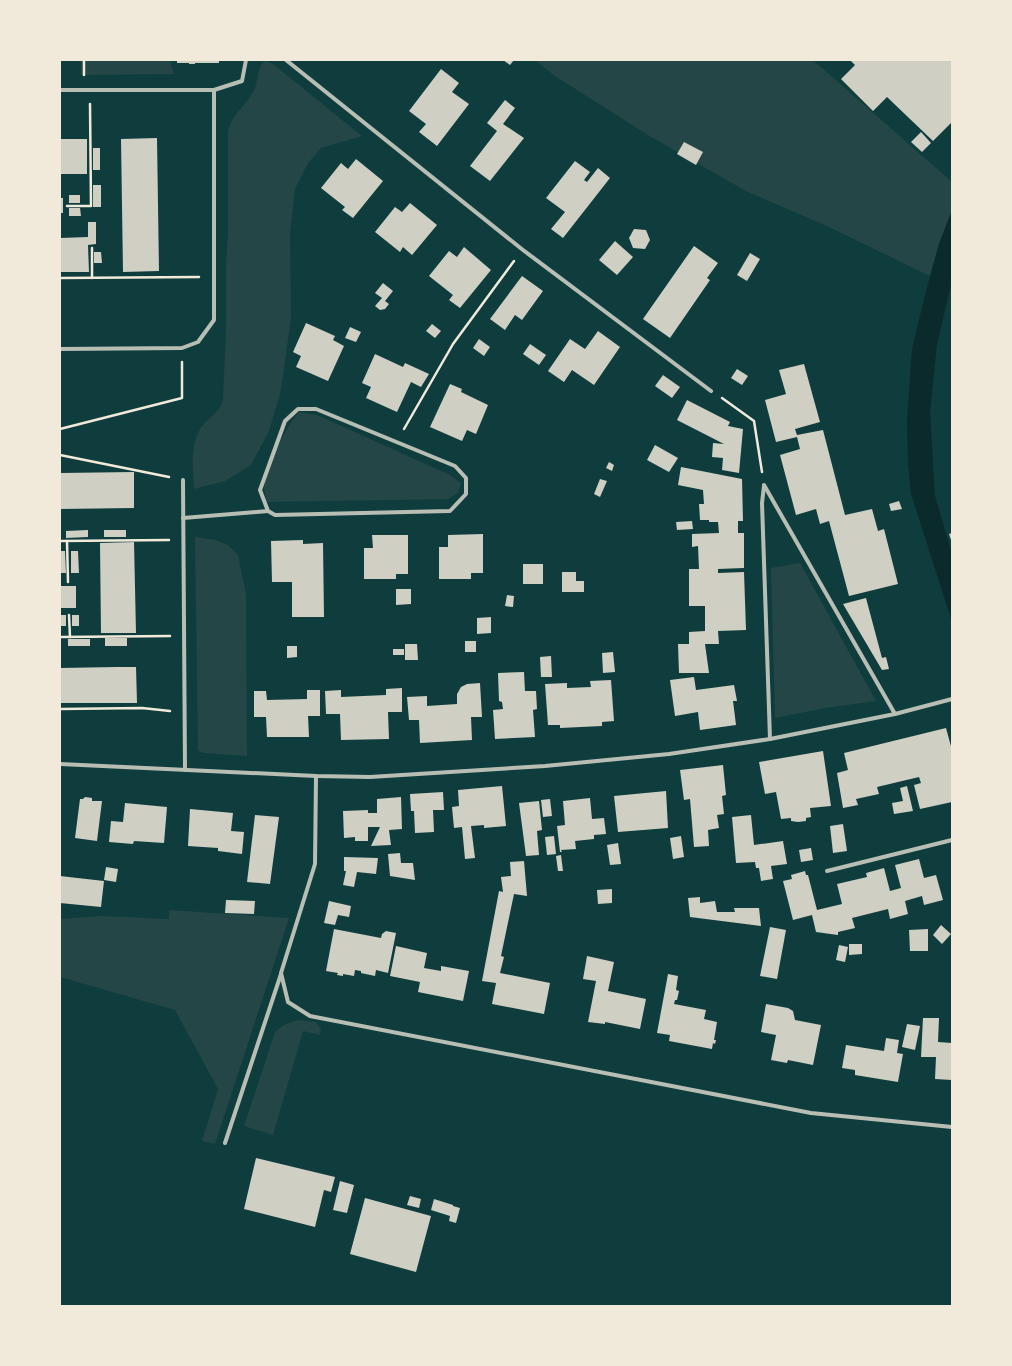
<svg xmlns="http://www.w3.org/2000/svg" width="1012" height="1366" font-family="'DejaVu Sans',sans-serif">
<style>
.green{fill:#244646}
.water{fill:#0a2a2b}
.building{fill:#cfcfc3}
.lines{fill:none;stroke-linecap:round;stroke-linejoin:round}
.path{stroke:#f1e9da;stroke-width:2.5}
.minor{stroke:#b8beb3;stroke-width:4}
</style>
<rect width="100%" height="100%" fill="#0f3d3e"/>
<g class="green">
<path d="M81,60H171V65L174,74L81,75Z"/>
<path d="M535,60H813L952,182V210L939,244L930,276L829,227L746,191L648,135L555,76Z"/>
<path d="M266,61L273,64L362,136L321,148L308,163L295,189L290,233L291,318L281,390L269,431L251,465L225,481L194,489C193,470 190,449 199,431C205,419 221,413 223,399L226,329V264L228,236V131C234,110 247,106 255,88C258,80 258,63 266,61Z"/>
<path d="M299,412L317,415L450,475L461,483L458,493L448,499L267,502C266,497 264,492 264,487C266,468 286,426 299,412Z"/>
<path d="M195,537L215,540L228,545L238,555L246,594L247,756L205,753L200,752L198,749Z"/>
<path d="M800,563L876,701L825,708L775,718L771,568Z"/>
<path d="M169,910L289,918L215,1144L202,1141L218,1089L175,1010L60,977V919L101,916L169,919Z"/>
<path d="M298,1020L316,1022L321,1030L320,1035L303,1031L273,1135L244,1126L275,1032L284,1025Z"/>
</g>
<path class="water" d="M952,210V281L937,344L930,412L935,496L952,554V622L911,494L908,464L907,420L912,349L925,295L939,244Z"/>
<g class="building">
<path d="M177,60H219V63H195V64H189V63H177Z"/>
<path d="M503,60H514L510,65Z"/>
<path d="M850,60H952V122L933,141L887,97L873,111L841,79L855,65Z"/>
<path d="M441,69L459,83L452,92L469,104L437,146L419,132L426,124L409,111Z"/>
<path d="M505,100L515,108L503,124L524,138L490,181L470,166L497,131L487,123Z"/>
<path d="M921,132L931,143L922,152L911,142Z"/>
<path d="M157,138L159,271L123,272L121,139Z"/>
<rect x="60" y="139" width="27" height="35"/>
<path d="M684,142L703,152L696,165L677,154Z"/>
<rect x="93" y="148" width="7" height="22"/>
<path d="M356,159L383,181L353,218L342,210L345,207L321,188L341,163L348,169Z"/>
<path d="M575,161L590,172L584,180L587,182L598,168L610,178L563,238L551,229L565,212L546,198Z"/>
<rect x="93" y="185" width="8" height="22"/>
<rect x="69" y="195" width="11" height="8"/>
<rect x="60" y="198" width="3" height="15"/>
<path d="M410,203L437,225L412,255L403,247L400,252L375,232L395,207L402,212Z"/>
<path d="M69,208H80L81,216H69Z"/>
<path d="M88,222H96V244L88,245L89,272H60V238L88,237Z"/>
<path d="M634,229L646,230L650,240L645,249L633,248L629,238Z"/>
<path d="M615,241L633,257L617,275L599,260Z"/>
<path d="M694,246L718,263L707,278L710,280L670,338L643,319Z"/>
<path d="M464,247L491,270L460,308L449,300L453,295L429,276L449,251L457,257Z"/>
<path d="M94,252H101L102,263H94Z"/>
<path d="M750,253L760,259L747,281L737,275Z"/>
<path d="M522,276L543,291L522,320L515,315L505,330L490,319Z"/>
<path d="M383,283L393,291L385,301L389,304L385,309L380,310L375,306L382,298L375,293Z"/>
<path d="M306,323L335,336L333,340L344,346L328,381L296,367L301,356L293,352Z"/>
<path d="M432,324L441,331L435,338L426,331Z"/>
<path d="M350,327L361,332L356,342L345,338Z"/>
<path d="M598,331L620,347L594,385L572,370L564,382L548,371L570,339L585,349Z"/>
<path d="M479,339L490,347L484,356L473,348Z"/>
<path d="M530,344L546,355L539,365L523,354Z"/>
<path d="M375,354L403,367L405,363L429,374L421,387L411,382L397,412L366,398L371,387L362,383Z"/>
<path d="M804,364L820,422L795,429L797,435L823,430L845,515L872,509L878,531L884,529L898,584L849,596L829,521L820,524L816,509L796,515L780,455L800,449L797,437L776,442L765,400L786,394L779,370Z"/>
<path d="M737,369L748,376L742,385L731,378Z"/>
<path d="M663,375L680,387L672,398L655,386Z"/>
<path d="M450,384L462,389L461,392L488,405L476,434L467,430L462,441L430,427Z"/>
<path d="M687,400L730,422L728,426L743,429L739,473L722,470L723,458L712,457L713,443L724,444L677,420Z"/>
<path d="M655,445L678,458L669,472L647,460Z"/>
<path d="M609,462L614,465L612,471L606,468Z"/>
<path d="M681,467L742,479L743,521H738V533H744V568L718,569V573L744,572L746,630L718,631L719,644H705L709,673H679L678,644H689V632L705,631V606H689V569H699L698,546L692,547V534L719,533L718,522H709V520H700L699,504H704L703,490L678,485Z"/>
<path d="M134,472V508L60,509V473Z"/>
<path d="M600,479L607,481L600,497L594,494Z"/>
<path d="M899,501L902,509L891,511L889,504Z"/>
<path d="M692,521L693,529L677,530L676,522Z"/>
<path d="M88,530V537L66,538V531Z"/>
<rect x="104" y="530" width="22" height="7"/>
<path d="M952,533V543L949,534Z"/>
<path d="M483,534V573H471V579H439V547H448V535Z"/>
<path d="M372,535H408V574H396V579H364V548H373Z"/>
<path d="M303,540V544L323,543L324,617H292V582H272L271,541Z"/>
<path d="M134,542L136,633H101L100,543Z"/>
<path d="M60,551H65L66,573H60Z"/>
<path d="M71,551H78L79,573H71Z"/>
<rect x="523" y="564" width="20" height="20"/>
<path d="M562,572H576V581H584V592H562Z"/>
<rect x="61" y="586" width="15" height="22"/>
<path d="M396,589H411V604L396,605Z"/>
<path d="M507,595L514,596L513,607L505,606Z"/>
<path d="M866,598L882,658L886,657L889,669L882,670L843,604Z"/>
<rect x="60" y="615" width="6" height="11"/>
<rect x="72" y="615" width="7" height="11"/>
<path d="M491,617V633L477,634V618Z"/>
<rect x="105" y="638" width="22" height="8"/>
<rect x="68" y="639" width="22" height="7"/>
<rect x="465" y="641" width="11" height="11"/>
<path d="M405,644H417L418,660H405Z"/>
<path d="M287,646H297V657L287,658Z"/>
<rect x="393" y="649" width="11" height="6"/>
<path d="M613,652L615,672L603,673L602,653Z"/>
<path d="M551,656L552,677H541L540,657Z"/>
<path d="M116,667H136L137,703H60V668Z"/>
<path d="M524,672L525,691H536L537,709L533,710L535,737L495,739L493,710L503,709L502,702L499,701L498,673Z"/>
<path d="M694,677L696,690L734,685L737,701H733L736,725L700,730L698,712L675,716L670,680Z"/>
<path d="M611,680L614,721L602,722V726L560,728V725H548L545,684L567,683V688L591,687L590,681Z"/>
<path d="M480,683L482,717H471L472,740L420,743L419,720H409L407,697L427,696V706L457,704V694L461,687L467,684Z"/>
<path d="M402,688V712H388L389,739L341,740L340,714H326L325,691L341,690V697L386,695V689Z"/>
<path d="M307,690H320V716H308L309,737H267L266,717H254V691H266L267,700L307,699Z"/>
<path d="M946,728L952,750V802L920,809L914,785L921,783L919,777L877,787L879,794L856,799L858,805L843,808L837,773L848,770L844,753Z"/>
<path d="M823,751L831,806L810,808L811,817L806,818V821L798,822L791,821V818L781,819L776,792L765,794L759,762Z"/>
<path d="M723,765L726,795L722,796L724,814L717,815L719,828L708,830L709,846L694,847L690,799L684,800L680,770Z"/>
<path d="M502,786L506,826L484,828V825L471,826L475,858L465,859L462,827L454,828L452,807L459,806L458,790Z"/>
<path d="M907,786L913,811L894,814L892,803L903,801L900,788Z"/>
<path d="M666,791L668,828L618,832L614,796Z"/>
<path d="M443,792L444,810H433L434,832L415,833L414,811H411L410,794Z"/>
<path d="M85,797L92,798V801H102L97,841L75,838L80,799H83Z"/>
<path d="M401,797L402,829L389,830L391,845L371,846L380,827H368V841H355V837L344,838L343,811L368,810V813H377V799Z"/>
<path d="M590,798L592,819L604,818L606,834L594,835V839L575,841L576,849L561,850L562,852H560L557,826L565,825L563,801Z"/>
<path d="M550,799L552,816L543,817L541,800Z"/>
<path d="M539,801L542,830L537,831L539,855L526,856L519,803Z"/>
<path d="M125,803L167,807L164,843L134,841L133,844L109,842L111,821L123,822Z"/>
<path d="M190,809L233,813L231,831L244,832L242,854L218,851V848L188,846Z"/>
<path d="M255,815L279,817L270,884L247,882Z"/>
<path d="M751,815L754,845L783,841L787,864L771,866L773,879L761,881L759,868H756L755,862L736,863L732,817Z"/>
<path d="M843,824L847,851L833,853L830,826Z"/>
<path d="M554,836L556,854L547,855L545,837Z"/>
<path d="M681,836L684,857L673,859L670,838Z"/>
<path d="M618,843L621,864L610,865L607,845Z"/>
<path d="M811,848L813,860L801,862L799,850Z"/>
<path d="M400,853L401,863H413L415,880L390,876L388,854Z"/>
<path d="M561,855L563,871H558L556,856Z"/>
<path d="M344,857L378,858L376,874L357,872L354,887L343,885L346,871H344Z"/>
<path d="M919,859L924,878L936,875L943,900L924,905L922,896L905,901L908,914L890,919L888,909L852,918L855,928L838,932V935L816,932L812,915L793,920L783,881L792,879L791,875L805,871L806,875H808L817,910L842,904L837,884L867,877L866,873L884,868L890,891L901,888L895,865Z"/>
<path d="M524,861L527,896L514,894L501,956L504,957L500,973L550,983L544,1014L492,1004L496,983L482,981L499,891L503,892L501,877L511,876L510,862Z"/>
<path d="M106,867L118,869L116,882L104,880Z"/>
<path d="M60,876L104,881L101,907L60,903Z"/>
<path d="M612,889V903L598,904L597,890Z"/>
<path d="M700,897V903L715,901L717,912H735L734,908H759L761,926L690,917L688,898Z"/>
<path d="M226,900L255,901L254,914L225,913Z"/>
<path d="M329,901L351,906L349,917L338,915L335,925L324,923Z"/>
<path d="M941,925L951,934L942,944L933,935Z"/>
<path d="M770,927L786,930L777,979L760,976Z"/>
<path d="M334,929L381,938L382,934L386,931L396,933L388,973L376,970L375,976L361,973V971L355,970L354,976L343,974V976L337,975L338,973L326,971Z"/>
<path d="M928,929V951H910L909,930Z"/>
<path d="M849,944H862V954L849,955Z"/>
<path d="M839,945L848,947L845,962L836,960Z"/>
<path d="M396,946L427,953L424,968L441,971V966L469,971L463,1001L418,992L420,982L390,976Z"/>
<path d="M587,956L614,962L608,991L646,999L640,1029L605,1022V1024L588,1022L596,981L583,979Z"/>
<path d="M668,974L678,976L676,990L679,991L677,1000H675L674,1004L706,1010L704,1019L717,1022L714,1040H716L715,1044L713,1043L712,1049L669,1041L670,1035L657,1033Z"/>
<path d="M766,1004L788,1008L793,1011L795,1020L821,1025L813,1065L788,1060L787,1063L771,1060L776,1035L761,1032Z"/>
<path d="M923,1018H939L938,1042L952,1043V1080L935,1079L936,1057H921Z"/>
<path d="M907,1024L920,1026L915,1050L902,1047Z"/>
<path d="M886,1038L899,1040L897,1053L903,1054L898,1082L855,1075V1070L842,1068L846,1045L884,1051Z"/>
<path d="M256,1158L335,1177L331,1192L324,1190L315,1227L244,1209Z"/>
<path d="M340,1181L354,1185L347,1213L333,1210Z"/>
<path d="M410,1196L421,1199L419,1208L407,1205Z"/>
<path d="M365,1198L431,1216L416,1272L350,1254Z"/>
<path d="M434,1199L453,1205V1206L460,1208L456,1223L449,1221L450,1216L431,1210Z"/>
</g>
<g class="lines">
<g class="path">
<path d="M84,60V75"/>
<path d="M67,206H91L90,104"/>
<path d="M92,248V278"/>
<path d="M60,278L199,277"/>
<path d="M722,398L754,421L762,472"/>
<path d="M60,429L182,398V362"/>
<path d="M404,429L453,344L514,261"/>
<path d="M60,455L169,477"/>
<path d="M60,541L169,540"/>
<path d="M67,541L68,582"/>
<path d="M69,615L70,637"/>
<path d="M60,637L170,636"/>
<path d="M60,709L142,708L170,711"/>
</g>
<g class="minor">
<path d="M286,60L523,250L711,391"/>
<path d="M60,90H214L242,81L246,60"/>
<path d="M60,349L182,348L198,342L214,320V90"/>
<path d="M298,409H316L455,466L466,478V494L450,511L275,515L268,511L260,490L285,421Z"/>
<path d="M183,480L185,770"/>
<path d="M764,485L895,714"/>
<path d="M764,486L762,503L770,739"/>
<path d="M183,518L268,511"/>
<path d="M60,764L316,776L370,777L545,766L669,754L770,739L895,714L952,699"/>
<path d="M316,776L315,864L281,973L288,1002L310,1016L811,1113L952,1127"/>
<path d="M827,871L952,840"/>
<path d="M225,1143L281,974"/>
</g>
</g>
<rect width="1012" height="1366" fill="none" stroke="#f1e9da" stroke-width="122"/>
</svg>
